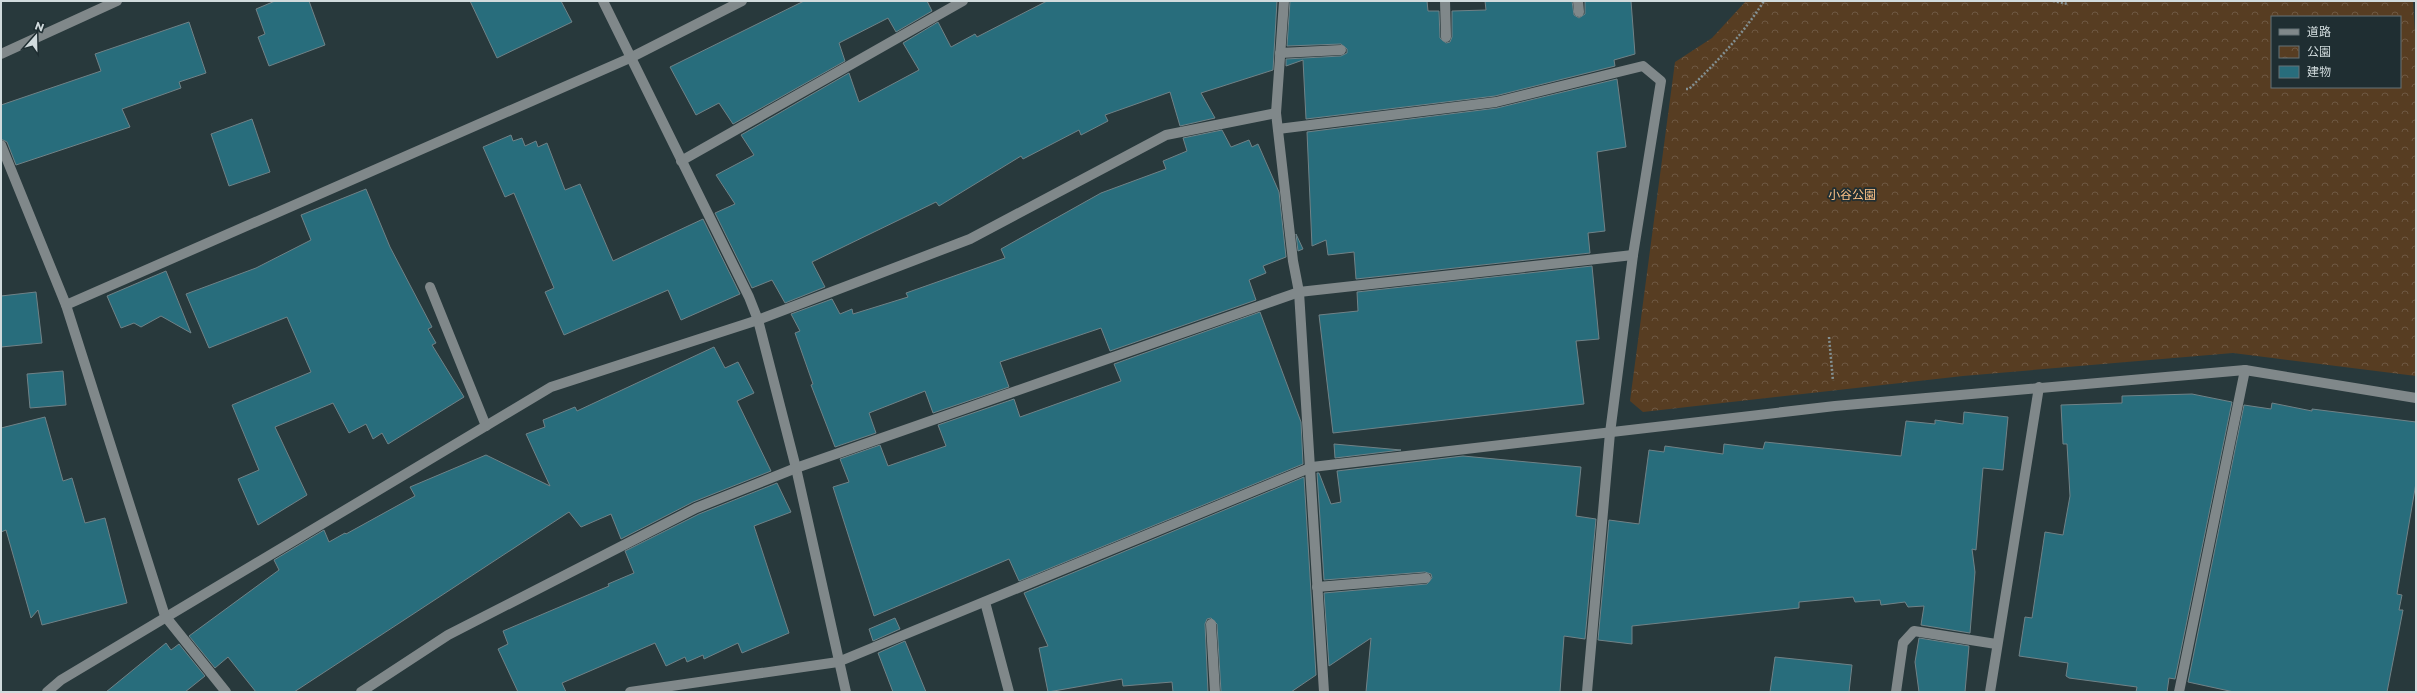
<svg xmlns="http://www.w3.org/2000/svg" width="2417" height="693" font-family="Montserrat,'Noto Sans JP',sans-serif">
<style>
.park{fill:url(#park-crowns);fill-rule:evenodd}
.building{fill:#286d7c;stroke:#708287}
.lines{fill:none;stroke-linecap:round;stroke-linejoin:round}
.path{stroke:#839092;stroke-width:2.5;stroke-dasharray:2 2;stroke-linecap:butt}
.minor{stroke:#80888a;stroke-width:10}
.labels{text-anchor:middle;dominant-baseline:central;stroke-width:3.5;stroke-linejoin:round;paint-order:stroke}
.park-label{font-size:12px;fill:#fec388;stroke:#1f2e32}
</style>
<defs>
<pattern id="park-crowns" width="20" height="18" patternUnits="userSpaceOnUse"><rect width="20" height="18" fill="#573d22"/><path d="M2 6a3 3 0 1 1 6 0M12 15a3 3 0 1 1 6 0" fill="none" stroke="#6e5842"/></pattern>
</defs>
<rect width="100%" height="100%" fill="#28393c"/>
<path class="park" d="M1746,1H2413L2416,48V376L2233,353L1963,376L1643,412L1630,401L1675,62L1712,38ZM2272,17H2400V87H2272Z"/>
<g class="building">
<path d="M275,1H309L325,45L269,66L258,37L265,34L256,9Z"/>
<path d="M470,1H561L572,22L497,58Z"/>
<path d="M804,1H927L932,11L896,32L888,18L839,43L845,61L733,124L719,103L696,115L670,67Z"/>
<path d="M1047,1H1277L1273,70L1201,93L1215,118L1180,126L1170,92L1105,115L1108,121L1081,135L1079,130L1023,159L1021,156L939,206L936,202L812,262L825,287L785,303L772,280L752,288L715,213L735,204L716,175L754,155L741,135L849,73L859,102L919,70L903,43L938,22L951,47L975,34L977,37Z"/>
<path d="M1290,1H1427L1428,11H1439L1440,38L1446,43L1450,42L1452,37V11L1486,10L1485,1H1572L1574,15L1579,18L1585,14V1H1631L1635,54L1614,60L1615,66L1495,96L1306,119L1303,60L1286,66V59L1341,56L1347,53V49L1341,44L1287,46Z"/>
<path d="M189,22L206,73L179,82L181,88L122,109L130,127L16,165L7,142L1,139V105L101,71L95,54Z"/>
<path d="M1617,79L1626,147L1597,152L1605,231L1588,233L1590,253L1356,279L1354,252L1328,255L1326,240L1312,246L1307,132L1497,108Z"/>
<path d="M252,119L270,172L229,186L211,134Z"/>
<path d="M1222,130L1231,147L1249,140L1252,147L1258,144L1279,192L1286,257L1263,266L1266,273L1249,280L1256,300L1110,351L1101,328L1000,362L1009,387L933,413L925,391L869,413L876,433L835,447L811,385L813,384L795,333L800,331L791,314L832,299L840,314L852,309L853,314L908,297L906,293L1005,258L1001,249L1101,193L1166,169L1163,161L1187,151L1183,138Z"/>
<path d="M511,135L513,141L522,138L525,146L536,141L538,147L547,143L565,190L580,184L613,261L703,219L740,294L681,320L668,290L564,335L545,292L554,288L514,193L505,197L483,147Z"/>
<path d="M366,189L390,247L432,327L428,329L436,343L432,345L464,397L388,444L382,433L373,439L366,424L349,433L333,403L275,427L307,495L258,525L238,479L259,470L232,405L311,372L287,317L209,348L186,294L256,268L311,240L301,215Z"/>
<path d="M1296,234L1303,249L1298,251Z"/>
<path d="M1592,266L1599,339L1576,341L1584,404L1333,433L1319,315L1358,311L1357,292Z"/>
<path d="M166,271L191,333L161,316L141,327L134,323L121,328L107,296Z"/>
<path d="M36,292L42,343L1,347V296Z"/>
<path d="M1260,312L1301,422L1303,464L1019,581L1009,559L874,616L833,487L849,482L840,459L880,445L888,466L946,446L938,425L1014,399L1020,417L1121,381L1114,364Z"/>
<path d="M714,347L725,368L738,362L754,393L737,401L771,471L693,502L621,539L611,514L581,527L569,512L294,692H256L228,657L215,668L189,636L279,570L274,560L324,530L329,542L345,533L346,534L415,496L410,487L486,455L550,486L526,434L545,427L543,420L575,407L577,411Z"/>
<path d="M63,371L66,405L30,408L27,374Z"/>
<path d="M2192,394L2232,402L2175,679L2169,678L2167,692H2136L2137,687L2069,678L2066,676L2068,663L2019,656L2025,617L2032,618L2045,532L2063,535L2070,496L2067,444H2063L2061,405L2122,403V396Z"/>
<path d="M2272,403L2312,411V409L2416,422V483L2397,594L2402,595L2399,610H2403L2387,692H2234L2188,682L2244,405L2271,409Z"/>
<path d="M1964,412L2008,417L2003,470L1983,468L1976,550L1972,549L1975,572L1970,633L1921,625L1924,606L1908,607L1905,602L1881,605L1880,600L1855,602L1853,597L1799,602V608L1632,626V644L1598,640L1609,520L1639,524L1649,450L1664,452L1665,446L1723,454L1724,444L1763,449L1765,442L1901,456L1906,421L1935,424V420L1963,424Z"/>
<path d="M45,417L63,481L72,478L85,523L105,518L127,603L42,625L38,610L31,618L6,530L1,532V428Z"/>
<path d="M1334,444L1401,450L1335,458Z"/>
<path d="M1463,456L1581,467L1576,516L1596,519L1585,639L1564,636L1560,692H1366L1371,638L1329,666L1324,593L1427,584L1432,578L1431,574L1425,572L1324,580L1317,473H1319L1331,504L1341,502L1337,471Z"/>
<path d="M1304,477L1316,675L1291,692H1221L1217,624L1211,618L1207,619L1205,624L1208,692H1173L1172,682L1123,686L1122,679L1048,692L1039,648L1048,646L1024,593Z"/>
<path d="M777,483L791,512L754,526L789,633L742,653L738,643L704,659L703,655L687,662L685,657L666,666L655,643L562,683L566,692H518L498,649L508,644L503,631L609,586L608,584L634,573L625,551L699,514Z"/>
<path d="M895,618L900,629L873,641L869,629Z"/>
<path d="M1919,638L1969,646L1965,692H1919L1915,662Z"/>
<path d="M905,641L926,692H893L878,653Z"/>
<path d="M166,643L171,650L179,644L205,676L185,692H106Z"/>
<path d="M1775,657L1852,665L1849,692H1770Z"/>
</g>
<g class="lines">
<g class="path">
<path d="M2053,1L2068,4"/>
<path d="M1686,89H1689C1717,62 1743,34 1764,1"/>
<path d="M1829,337L1833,381"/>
</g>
<g class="minor">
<path d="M603,1L749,297L758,320L796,468L846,692"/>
<path d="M1284,1L1276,113L1293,261L1299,292L1324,692"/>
<path d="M1445,1L1446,37"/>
<path d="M1578,1L1579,12"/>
<path d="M1280,53L1341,50"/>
<path d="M1,54L117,1"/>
<path d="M1278,129L1496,102L1643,66L1661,81L1633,255L1610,433L1587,692"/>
<path d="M1,145L66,305L165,616L226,692"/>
<path d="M681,161L963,1"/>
<path d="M430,287L486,426"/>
<path d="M66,305L630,58L742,1"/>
<path d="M1317,587L1426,578"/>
<path d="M985,602L1009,692"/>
<path d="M1211,624L1215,692"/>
<path d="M47,692L61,680L551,387L758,320L970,239L1166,135L1276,113"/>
<path d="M361,692L448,635L696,508L796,468L1299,292L1633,255"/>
<path d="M630,692L838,662L1312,467L1835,406L2245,370L2416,398"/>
<path d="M1896,692L1903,643L1914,631L1996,644"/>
<path d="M1990,692L2039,387"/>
<path d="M2179,692L2245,370"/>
</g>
</g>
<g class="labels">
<g class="park-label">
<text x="1852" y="194">小谷公園</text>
</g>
</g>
<rect width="2417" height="693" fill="none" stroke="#d1dbdd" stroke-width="4"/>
<rect x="2271" y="16" width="130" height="72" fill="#1f2e32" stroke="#667376"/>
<rect x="2279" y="29" width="20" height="6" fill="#80888a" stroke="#667376"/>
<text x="2307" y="36" font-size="12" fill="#d1dbdd">道路</text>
<rect x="2279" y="46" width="20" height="12" fill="url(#park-crowns)" stroke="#667376"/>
<text x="2307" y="56" font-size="12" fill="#d1dbdd">公園</text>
<rect x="2279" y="66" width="20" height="12" fill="#286d7c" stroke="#667376"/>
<text x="2307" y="76" font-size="12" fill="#d1dbdd">建物</text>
<g transform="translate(36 36) rotate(20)" stroke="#1f2e32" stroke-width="3" paint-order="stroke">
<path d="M0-3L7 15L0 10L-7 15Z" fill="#d1dbdd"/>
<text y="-6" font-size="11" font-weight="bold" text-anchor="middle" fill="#d1dbdd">N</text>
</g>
</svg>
